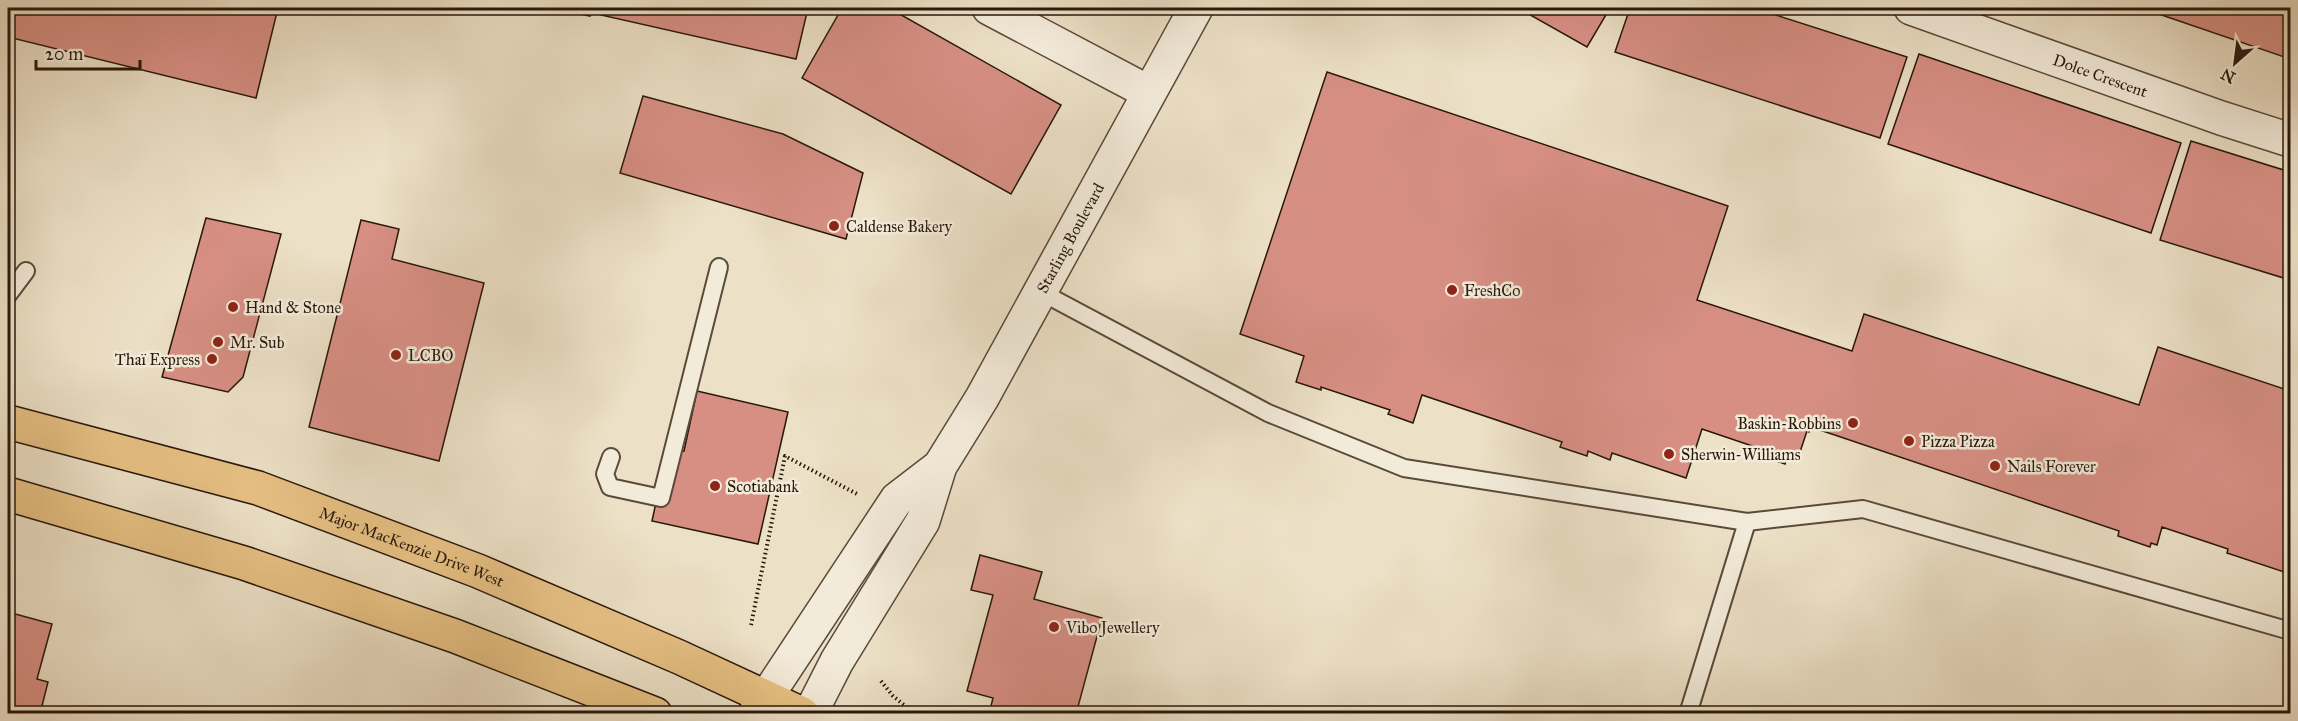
<svg xmlns="http://www.w3.org/2000/svg" width="2298" height="721" font-family="'IM FELL Great Primer',serif">
<style>
.building{fill:#d78f84;stroke:#28180b;stroke-width:1.5}
.lines{fill:none;stroke-linecap:round;stroke-linejoin:round}
.lane-casing{stroke:#594a3a;stroke-width:20}
.street-casing{stroke:#594a3a;stroke-width:36}
.primary-casing{stroke:#28180b;stroke-width:36}
.path{stroke:#28180b;stroke-width:4;stroke-dasharray:1.5 3;stroke-linecap:butt}
.lane{stroke:#f3ebda;stroke-width:16}
.street{stroke:#f3ebda;stroke-width:33}
.primary{stroke:#e6c083;stroke-width:33}
.poi-dot{fill:#8f2418;stroke:#f3ebda;stroke-width:2}
.labels{text-anchor:middle;dominant-baseline:central;stroke-width:5;stroke-linejoin:round;paint-order:stroke}
.street-label{font-size:16px;fill:#28180b;stroke:#f3ebda}
.poi-label{font-size:16px;fill:#28180b;stroke:#f3ebda;text-anchor:start}
</style>
<rect width="100%" height="100%" fill="#ece0c6"/>
<filter id="stains"><feTurbulence type="fractalNoise" baseFrequency=".00333" numOctaves="4"/><feColorMatrix values="0 0 0 0 .2 0 0 0 0 .09 0 0 0 0 .02 0 0 0 .5 -.17"/></filter>
<radialGradient id="worn" r=".72"><stop offset=".6" stop-color="#630" stop-opacity="0"/><stop offset="1" stop-color="#630" stop-opacity=".3"/></radialGradient>
<g class="building">
<path d="M8,8H278L256,98L8,37Z"/>
<path d="M552,8H592L590,16Z"/>
<path d="M603,8H808L796,59L601,15Z"/>
<path d="M842,8H889L1061,105L1011,194L802,78Z"/>
<path d="M1518,8H1610L1587,47Z"/>
<path d="M1630,8H1754L1907,57L1880,138L1615,52Z"/>
<path d="M2155,8H2290V59L2153,12Z"/>
<path d="M1919,54L2181,143L2151,233L1888,144Z"/>
<path d="M1327,72L1728,206L1697,300L1852,351L1864,314L2139,405L2158,347L2290,391V574L2227,553L2228,549L2162,527L2157,545L2151,543L2150,547L2118,536L2119,531L1811,427L1809,432L1807,431L1798,458L1788,454L1785,464L1771,459L1773,453L1702,429L1686,478L1612,453L1610,460L1588,451L1587,456L1560,447L1562,442L1422,395L1413,423L1388,414L1390,410L1321,387V390L1296,382L1304,356L1240,334Z"/>
<path d="M643,96L783,134L863,173L846,239L620,173Z"/>
<path d="M2191,141L2290,172V280L2160,240Z"/>
<path d="M206,218L281,234L243,377L228,392L162,377Z"/>
<path d="M361,220L399,229L392,259L484,283L439,461L309,427Z"/>
<path d="M697,391L788,412L758,544L652,521L668,447L684,451Z"/>
<path d="M980,555L1042,572L1034,599L1102,618L1076,714H989L993,698L967,691L993,595L971,590Z"/>
<path d="M8,612L52,624L37,679L48,682L40,714H8Z"/>
</g>
<g class="lines">
<defs>
<g id="lane">
<path d="M1039,291L1268,413L1404,468L1747,522L1863,509L2290,631"/>
<path d="M8,295L26,271"/>
<path d="M611,457L605,474L610,487L661,498L719,267"/>
<path d="M1688,714L1747,522"/>
</g>
<g id="street">
<path d="M989,8L1148,92"/>
<path id="s1" d="M1911,8L2221,118L2290,140"/>
<path d="M755,714L897,499L940,466"/>
<path id="s2" d="M810,714L837,661L923,521L940,466L982,398L1196,8"/>
</g>
<g id="primary">
<path id="s3" d="M8,422L258,488L478,571L679,657L802,714"/>
<path d="M8,494L244,563L455,636L655,714"/>
</g>
</defs>
<use href="#lane" class="lane-casing"/>
<use href="#street" class="street-casing"/>
<use href="#primary" class="primary-casing"/>
<g class="path">
<path d="M751,625L785,456L859,495"/>
<path d="M881,681L893,696L915,714"/>
</g>
<use href="#lane" class="lane"/>
<use href="#street" class="street"/>
<use href="#primary" class="primary"/>
</g>
<g class="poi-dot">
<circle cx="834" cy="226" r="6"/>
<circle cx="1452" cy="290" r="6"/>
<circle cx="233" cy="307" r="6"/>
<circle cx="218" cy="342" r="6"/>
<circle cx="396" cy="355" r="6"/>
<circle cx="212" cy="359" r="6"/>
<circle cx="1853" cy="423" r="6"/>
<circle cx="1909" cy="441" r="6"/>
<circle cx="1669" cy="454" r="6"/>
<circle cx="1995" cy="466" r="6"/>
<circle cx="715" cy="486" r="6"/>
<circle cx="1054" cy="627" r="6"/>
</g>
<g class="labels">
<g class="street-label">
<text stroke="none"><textPath href="#s1" startOffset="201">Dolce Crescent</textPath></text>
<text stroke="none"><textPath href="#s2" startOffset="544">Starling Boulevard</textPath></text>
<text stroke="none"><textPath href="#s3" startOffset="423">Major MacKenzie Drive West</textPath></text>
</g>
<g class="poi-label">
<text x="846" y="226">Caldense Bakery</text>
<text x="1464" y="290">FreshCo</text>
<text x="245" y="307">Hand &amp; Stone</text>
<text x="230" y="342">Mr. Sub</text>
<text x="408" y="355">LCBO</text>
<text x="200" y="359" text-anchor="end">Thaï Express</text>
<text x="1841" y="423" text-anchor="end">Baskin-Robbins</text>
<text x="1921" y="441">Pizza Pizza</text>
<text x="1681" y="454">Sherwin-Williams</text>
<text x="2007" y="466">Nails Forever</text>
<text x="727" y="486">Scotiabank</text>
<text x="1066" y="627">Vibo Jewellery</text>
</g>
</g>
<rect width="2298" height="721" fill="none" stroke="#ece0c6" stroke-width="30"/>
<rect x="9" y="9" width="2280" height="703" fill="none" stroke="#28180b" stroke-width="3"/>
<rect x="15" y="15" width="2268" height="691" fill="none" stroke="#28180b" stroke-width="1.5"/>
<g transform="translate(2235 63) rotate(208)" stroke="#f3ebda" stroke-width="4.5" paint-order="stroke">
<path d="M0-4.5L10 22L0 15L-10 22Z" fill="#28180b"/>
<text y="-9" font-size="16" font-weight="bold" text-anchor="middle" fill="#28180b">N</text>
</g>
<path d="M36 60v9h104v-9" fill="none" stroke="#28180b" stroke-width="3"/>
<text x="45" y="60" font-size="18" fill="#28180b" stroke="#f3ebda" stroke-width="4.5" paint-order="stroke">20 m</text>
<rect width="100%" height="100%" filter="url(#stains)"/>
<rect width="100%" height="100%" fill="url(#worn)"/>
</svg>
